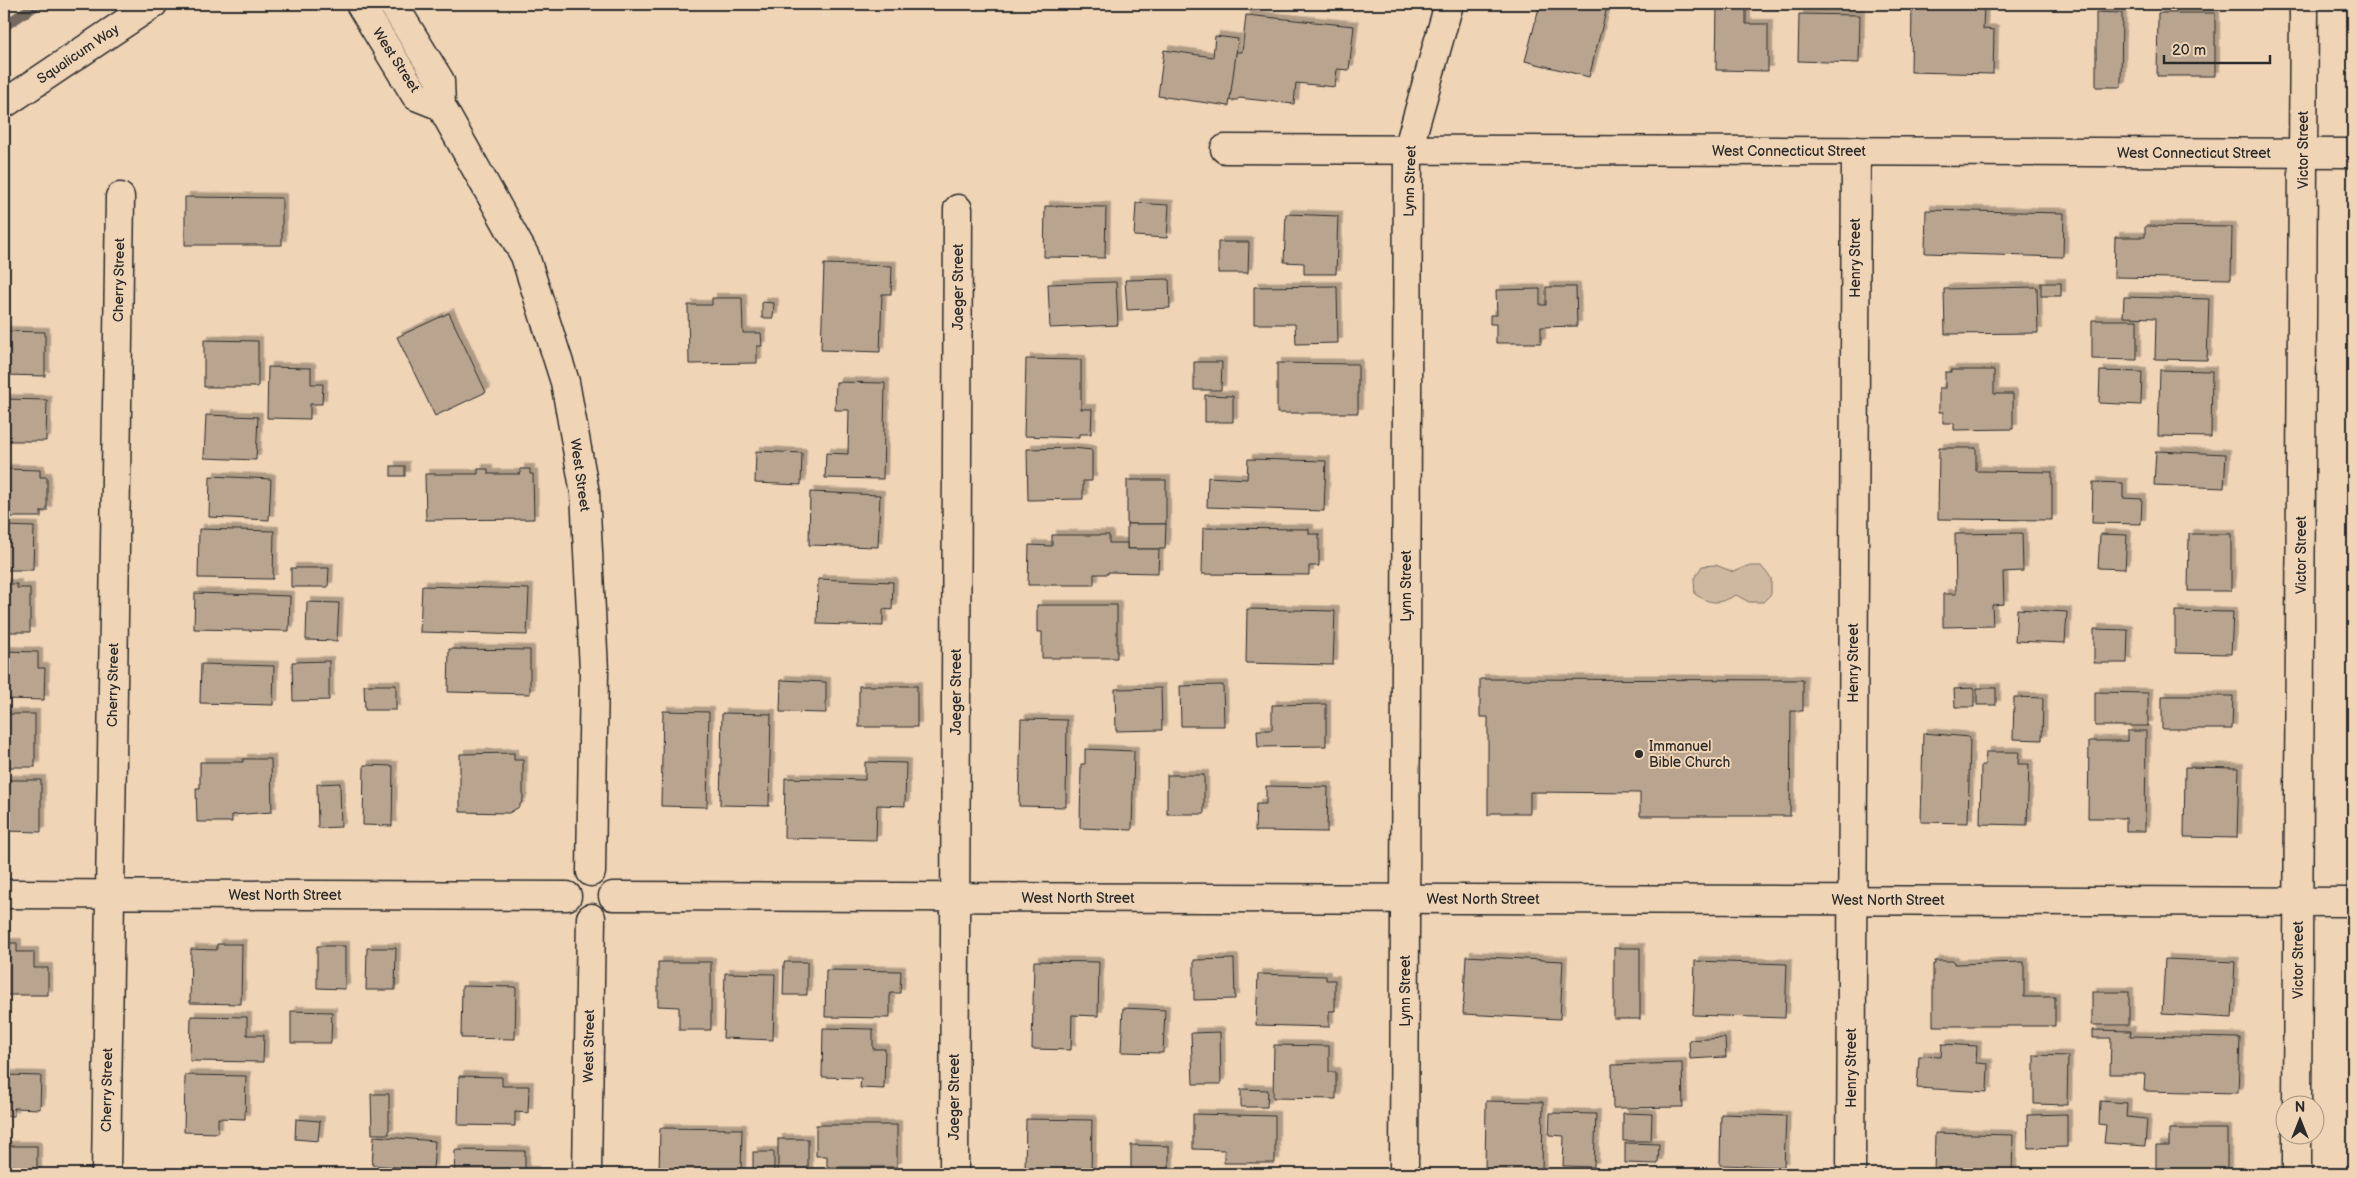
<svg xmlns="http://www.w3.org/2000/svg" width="2357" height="1178" font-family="'Balsamiq Sans',sans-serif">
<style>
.green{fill:#cfb8a0;stroke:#7d7266}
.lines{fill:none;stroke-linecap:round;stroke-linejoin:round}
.stream{stroke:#74695f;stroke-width:11}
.building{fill:#b9a48f;stroke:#2b2b2b;filter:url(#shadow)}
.minor-casing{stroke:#2b2b2b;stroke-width:31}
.tertiary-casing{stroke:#2b2b2b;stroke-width:31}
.minor{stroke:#efd4b6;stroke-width:28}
.tertiary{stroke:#efd4b6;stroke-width:28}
.poi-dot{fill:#2b2b2b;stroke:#efd4b6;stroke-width:2}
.labels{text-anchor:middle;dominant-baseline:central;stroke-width:4;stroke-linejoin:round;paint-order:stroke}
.street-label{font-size:14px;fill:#2b2b2b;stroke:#efd4b6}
.poi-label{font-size:14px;fill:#2b2b2b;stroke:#efd4b6;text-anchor:start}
</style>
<defs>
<filter id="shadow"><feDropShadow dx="4.5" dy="-4.5" stdDeviation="0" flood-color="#0004"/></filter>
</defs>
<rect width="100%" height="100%" fill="#efd4b6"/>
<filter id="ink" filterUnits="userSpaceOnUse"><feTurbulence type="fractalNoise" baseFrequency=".02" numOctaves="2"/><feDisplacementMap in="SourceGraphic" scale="10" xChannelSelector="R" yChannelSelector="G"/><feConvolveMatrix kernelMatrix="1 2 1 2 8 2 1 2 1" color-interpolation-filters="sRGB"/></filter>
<g filter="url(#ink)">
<path class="green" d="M1716,565L1733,572L1747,566H1761L1771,578V594L1763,602H1749L1736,595C1719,604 1711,605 1695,594L1694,579L1702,566Z"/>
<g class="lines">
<path class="stream" d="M4,26L38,4"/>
</g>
<g class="building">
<path d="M1540,4H1608L1589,77L1525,61Z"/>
<path d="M1717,4H1791V9L1746,8V24H1768V71L1716,70Z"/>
<path d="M1912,4H1984L1983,29L1994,30L1993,74L1911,72Z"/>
<path d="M2096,12L2122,13L2121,87H2096Z"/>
<path d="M2158,13H2215V76H2157Z"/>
<path d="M1799,14L1860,15L1859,63L1798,61Z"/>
<path d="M1246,15L1354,26L1349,70L1337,69L1335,87L1296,83L1294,104L1239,98L1237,100H1229L1236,52H1242Z"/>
<path d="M1215,36L1238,39L1229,106L1158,96L1164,50L1213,57Z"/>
<path d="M185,197L282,198V245H185Z"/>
<path d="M1136,203L1169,205L1167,238L1134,236Z"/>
<path d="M1045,206L1106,207L1105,258L1044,257Z"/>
<path d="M1926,210L2064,213L2063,257L1925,253Z"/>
<path d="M1286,214L1338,216L1336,274H1304V263L1284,262Z"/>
<path d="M2145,226L2232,227L2231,279L2114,277L2115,237H2145Z"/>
<path d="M1218,242H1249L1248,273H1218Z"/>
<path d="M824,264L892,266L891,294H882L880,352L821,350Z"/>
<path d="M1169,279L1170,308L1127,310L1125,280Z"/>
<path d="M1116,282L1118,325L1050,328L1048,284Z"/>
<rect x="2041" y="283" width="20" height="13"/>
<path d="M1337,286L1338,343L1296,344L1295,324H1254V287Z"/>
<path d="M1546,287H1576L1577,326L1541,327V343H1496V324H1490V315H1497L1496,290L1540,289V305H1546Z"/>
<path d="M2037,287L2038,333L1945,334L1944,289Z"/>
<path d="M2124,297L2209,299L2207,360L2155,359L2156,318L2123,317Z"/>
<path d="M712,298H742L743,333H761L762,346H757V363L689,364L688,305H712Z"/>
<path d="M762,302L774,303L773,318H762Z"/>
<path d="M449,313L486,392L435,416L397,337Z"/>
<path d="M2092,320H2137V360L2092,359Z"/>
<path d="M4,331L45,332V376L4,375Z"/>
<path d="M204,340L258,341V387H204Z"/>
<path d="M1026,359L1081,360V409H1092L1091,434H1079V438L1024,436Z"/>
<path d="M1194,362H1222L1221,390H1194Z"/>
<path d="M1277,363L1358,364V413H1277Z"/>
<path d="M268,367L311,368V384H323L322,404H310V419L267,418Z"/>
<path d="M1951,370H1994V394H2013V429L1954,430V423H1943V412H1939V388H1945V372H1951Z"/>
<path d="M2160,370L2212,371L2211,437L2158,436Z"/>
<path d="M2100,371L2142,372L2141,405L2099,403Z"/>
<path d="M836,382L885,383L883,479L825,478L826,453L848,454L849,410H835Z"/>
<path d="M1205,395L1233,396V422H1205Z"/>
<path d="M4,399L47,400L46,441H4Z"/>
<path d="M206,415L258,417L256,460L204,458Z"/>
<path d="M1073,448L1092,450V481H1083V499L1028,500L1027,449Z"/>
<path d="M1939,448H1976V471L2052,472V520L1938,519Z"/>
<path d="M756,451L802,453L801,485L755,483Z"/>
<path d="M2156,451L2226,454L2224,488L2154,485Z"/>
<path d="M1248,459L1326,461L1324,511L1207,507L1208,477L1247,479Z"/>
<rect x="391" y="466" width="14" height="10"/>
<path d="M4,469L40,470V477H47V511H41V517H9V509H4Z"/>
<path d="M478,469H488V474H520V469H530V474H533L534,519L426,520L425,474H478Z"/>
<path d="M210,476L271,479L269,520L209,517Z"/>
<rect x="1127" y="480" width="39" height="44"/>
<path d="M2093,482L2123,483V498L2142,499L2141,524L2092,523Z"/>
<path d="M810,492L880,495L878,547L809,545Z"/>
<path d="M1127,524H1166L1165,549H1127Z"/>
<path d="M4,526L34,527L33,570H4Z"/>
<path d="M1203,528L1309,529V534H1319V566H1309V575L1202,574Z"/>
<path d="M199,529L274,531L273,579L198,578Z"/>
<path d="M2022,533L2023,571L2003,572L2004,604L1992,605L1993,626L1943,627V594H1956L1955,534Z"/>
<path d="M2100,534L2127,535L2125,569L2098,568Z"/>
<path d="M2189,534H2231V591H2188Z"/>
<path d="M1052,535H1109V543H1127V549H1159L1158,573L1108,572V574H1094V585H1028L1029,545L1052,546Z"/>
<path d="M291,568H329L328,587H291Z"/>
<path d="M818,579L893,582L892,610L883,609V626L817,624Z"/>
<path d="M4,584H17V588H30V632H4Z"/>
<path d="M422,586L529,589L527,635L420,632Z"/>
<path d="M195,593L290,596L289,631L194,629Z"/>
<path d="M307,602L339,603L337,641L306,640Z"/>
<path d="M1037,605H1117V658H1042V632H1037Z"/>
<path d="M1247,609L1335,611L1333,665L1246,663Z"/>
<path d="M2017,609L2067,612L2065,643L2015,641Z"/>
<path d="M2175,611L2233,612L2231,654L2175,653Z"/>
<path d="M2094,629L2128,630L2127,663H2094Z"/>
<path d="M449,649L530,650V694L448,692Z"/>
<path d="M4,651L38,652V668H45L44,700L4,699Z"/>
<path d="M329,661V700L293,701L292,662Z"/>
<path d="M201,664L274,666L273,705L200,703Z"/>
<path d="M1480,679L1803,680V711H1791L1790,816H1640V793L1530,792V813H1492L1488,816V717H1480Z"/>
<path d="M781,680L826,682V713L780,712Z"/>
<path d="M364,685H396V710H365Z"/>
<path d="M1223,685L1224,726H1181L1180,686Z"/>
<rect x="859" y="686" width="58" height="41"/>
<path d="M1161,688L1162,730L1116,731L1115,689Z"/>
<path d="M1974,688V707H1955L1954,689Z"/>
<rect x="1977" y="688" width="19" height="17"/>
<path d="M2095,692L2148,693V726H2095Z"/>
<path d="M2162,696H2233L2232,729H2162Z"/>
<path d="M2014,697L2043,698L2042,740L2013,739Z"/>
<path d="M1326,704V746L1258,747L1257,730H1272V705Z"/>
<path d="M663,711L709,712L707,807L661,806Z"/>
<path d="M722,713L771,714L769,806L720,805Z"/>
<rect x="4" y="714" width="31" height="53"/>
<path d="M1021,719L1067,720L1066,807L1019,806Z"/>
<path d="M2127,731H2146L2145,831H2126V818H2088L2089,741H2127Z"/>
<path d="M1923,733L1970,737L1968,823L1921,822Z"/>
<path d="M1085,749L1134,751L1132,830L1080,828L1081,764H1085Z"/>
<path d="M1986,752H2019L2018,764H2029L2027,825L1980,824L1981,765H1985Z"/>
<path d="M514,753V760H523V799L519,807L509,813L460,812V754Z"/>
<path d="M243,759H271L272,812L232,815V822H197L196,788H200V762H243Z"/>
<path d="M865,762L906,763L905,806L877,805L876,840L784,838L785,778L865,780Z"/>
<path d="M364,765L393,766L392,826L363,825Z"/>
<path d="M2185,767L2239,768L2237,838L2184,837Z"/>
<rect x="1167" y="775" width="37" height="39"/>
<path d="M4,780H41V832L4,831Z"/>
<path d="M340,783L341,827L318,828L317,784Z"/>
<path d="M1266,786L1328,787L1327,832L1255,831L1256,804H1266Z"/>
<path d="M4,943H17V952H34V968H48V995H4Z"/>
<path d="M217,944H242L241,1004L190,1003L191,949L217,950Z"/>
<path d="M317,946H345V989L317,988Z"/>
<path d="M367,948H396L395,990H366Z"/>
<rect x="1614" y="948" width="26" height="71"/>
<path d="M1466,956L1563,961L1560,1019L1463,1014Z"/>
<path d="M1234,959L1235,999L1194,1000V960Z"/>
<path d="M2165,959L2235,962L2232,1018L2162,1014Z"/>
<path d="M1034,961L1099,962L1098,1016L1072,1015L1071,1050L1032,1049Z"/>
<path d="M1695,961L1787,964L1785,1018L1693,1015Z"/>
<path d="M1935,961H1954V964L2024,962V997H2055V1026H1933V964H1935Z"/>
<path d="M658,962H711V1030H679V1007L658,1006Z"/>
<path d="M784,962H807V995H783Z"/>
<path d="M826,970L901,971L900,993H890V1018L825,1017Z"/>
<path d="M725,973L775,974L773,1040L723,1038Z"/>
<path d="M1258,974L1326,976V980H1335V1011H1329V1027L1256,1025Z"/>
<path d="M462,986L516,987L515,1039L461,1038Z"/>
<rect x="2092" y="992" width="37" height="33"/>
<path d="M1123,1008L1165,1010L1163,1053L1121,1052Z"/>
<path d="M291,1011L332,1012L331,1043H291Z"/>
<path d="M191,1016L247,1017V1035H264L263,1062L190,1061Z"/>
<path d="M823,1028L873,1029V1049H885L884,1089L860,1088L861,1078L822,1077Z"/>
<path d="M2093,1030L2131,1031L2130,1036L2240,1038L2238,1093L2144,1091L2145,1074H2110L2111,1038H2093Z"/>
<path d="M1220,1032L1221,1084H1193L1191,1033Z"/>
<path d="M1725,1038L1726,1057L1690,1059L1689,1040Z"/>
<path d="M1942,1044L1977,1046L1976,1063L1988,1064L1987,1092L1917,1088L1919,1056L1941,1057Z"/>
<path d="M1274,1045L1329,1046V1072H1336V1099L1273,1098Z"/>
<path d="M2034,1055L2068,1056L2067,1105L2034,1104Z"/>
<path d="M1682,1063L1683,1107L1613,1108L1612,1065Z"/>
<path d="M4,1075L41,1076L40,1109L14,1108V1116H4Z"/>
<path d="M185,1075L246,1076L245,1119L218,1118V1133L184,1132Z"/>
<path d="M459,1076L502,1077V1086H529L528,1113L515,1112V1126L458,1125Z"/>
<path d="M1241,1089L1268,1090L1267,1107H1241Z"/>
<path d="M371,1094H389V1134H372Z"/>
<path d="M1486,1101L1543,1102L1542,1174L1485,1173Z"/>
<path d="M2100,1101L2127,1103L2126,1117L2147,1119L2145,1146L2104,1143L2106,1125L2099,1124Z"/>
<path d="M1550,1113L1596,1114L1594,1167L1563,1166L1564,1136L1549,1135Z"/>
<path d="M1623,1113L1652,1114L1651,1141H1623Z"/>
<path d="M1193,1114L1275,1116V1163H1224L1225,1150L1193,1149Z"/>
<path d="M1721,1114L1786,1116L1784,1167L1720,1165Z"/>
<path d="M2067,1114V1147L2028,1148L2027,1115Z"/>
<path d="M296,1119L320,1121L318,1141L295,1139Z"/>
<path d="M1026,1119L1092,1120L1091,1174L1025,1172Z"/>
<path d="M816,1125H897V1167H827V1156H816Z"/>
<path d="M660,1128L742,1129L741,1174H659Z"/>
<path d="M2169,1129H2227V1174H2156V1146H2169Z"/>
<path d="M1935,1133L2013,1135L2012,1173L1934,1174Z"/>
<path d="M374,1136L435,1141L433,1170L372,1165Z"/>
<rect x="778" y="1139" width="30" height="35"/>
<path d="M1625,1143L1659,1144L1658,1164L1625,1163Z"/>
<path d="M1131,1145L1169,1146V1174H1131Z"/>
<rect x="4" y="1146" width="33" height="28"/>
<path d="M455,1150L525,1151V1171H534V1174H454Z"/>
<rect x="753" y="1152" width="21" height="22"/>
<path d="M389,1169L423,1171V1174H389Z"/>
</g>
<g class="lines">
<defs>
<g id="minor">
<path d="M360,4L416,96L441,106"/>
<path d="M393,4L440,81L441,106L525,256L565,382L585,493L594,670L591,872"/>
<path d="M1225,149L2353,153"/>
<path d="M4,894L567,896"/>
<path d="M613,896L2353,902"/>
<path d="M2297,1106L2304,4"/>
<path d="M106,1174L120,197"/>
<path d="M587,1174L591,918"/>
<path d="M954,1174L958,209"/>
<path d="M1404,1174L1408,150L1449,4"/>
<path d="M1851,1174L1856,151"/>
<path d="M2297,1174V1136"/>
</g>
<path id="tertiary" d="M4,104L153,4"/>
</defs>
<use href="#minor" class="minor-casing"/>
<use href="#tertiary" class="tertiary-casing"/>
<use href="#minor" class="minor"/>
<use href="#tertiary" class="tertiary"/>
</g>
</g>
<circle class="poi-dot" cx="1639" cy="754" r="5"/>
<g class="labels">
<g class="street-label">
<text transform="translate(78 54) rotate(-34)">Squalicum Way</text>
<text transform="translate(396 60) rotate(57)">West Street</text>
<text transform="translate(2303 150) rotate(-90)">Victor Street</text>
<text x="1789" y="151">West Connecticut Street</text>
<text x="2194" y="153">West Connecticut Street</text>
<text transform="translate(1410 181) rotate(-88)">Lynn Street</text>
<text transform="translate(1855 258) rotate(-90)">Henry Street</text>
<text transform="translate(119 280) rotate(-89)">Cherry Street</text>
<text transform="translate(958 287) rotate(-90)">Jaeger Street</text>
<text transform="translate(580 475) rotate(82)">West Street</text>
<text transform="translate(2301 555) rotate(-90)">Victor Street</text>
<text transform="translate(1406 586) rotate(-90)">Lynn Street</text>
<text transform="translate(1853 663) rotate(-90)">Henry Street</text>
<text transform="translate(113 685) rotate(-89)">Cherry Street</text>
<text transform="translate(956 692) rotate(-90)">Jaeger Street</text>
<text x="285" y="895">West North Street</text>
<text x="1078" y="898">West North Street</text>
<text x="1483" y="899">West North Street</text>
<text x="1888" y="900">West North Street</text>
<text transform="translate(2298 960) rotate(-90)">Victor Street</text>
<text transform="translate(1405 991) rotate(-90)">Lynn Street</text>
<text transform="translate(589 1046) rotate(-89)">West Street</text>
<text transform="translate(1851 1068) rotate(-90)">Henry Street</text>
<text transform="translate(107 1090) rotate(-89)">Cherry Street</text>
<text transform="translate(954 1097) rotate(-90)">Jaeger Street</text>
</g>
<g class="poi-label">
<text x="1649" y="746">Immanuel<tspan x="1649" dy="16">Bible Church</tspan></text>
</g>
</g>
<rect width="2357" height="1178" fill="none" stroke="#efd4b6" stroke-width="20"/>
<rect x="10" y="10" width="2337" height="1158" fill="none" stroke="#2b2b2b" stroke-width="2" filter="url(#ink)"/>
<g transform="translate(2300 1120)"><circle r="24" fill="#efd4b6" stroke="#a1907e"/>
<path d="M0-4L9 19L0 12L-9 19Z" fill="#2b2b2b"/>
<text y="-8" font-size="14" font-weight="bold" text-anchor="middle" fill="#2b2b2b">N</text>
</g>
<path d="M2164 55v8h106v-8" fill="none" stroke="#2b2b2b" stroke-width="2.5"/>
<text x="2172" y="55" font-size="15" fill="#2b2b2b" stroke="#efd4b6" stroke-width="4" paint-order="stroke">20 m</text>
</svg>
